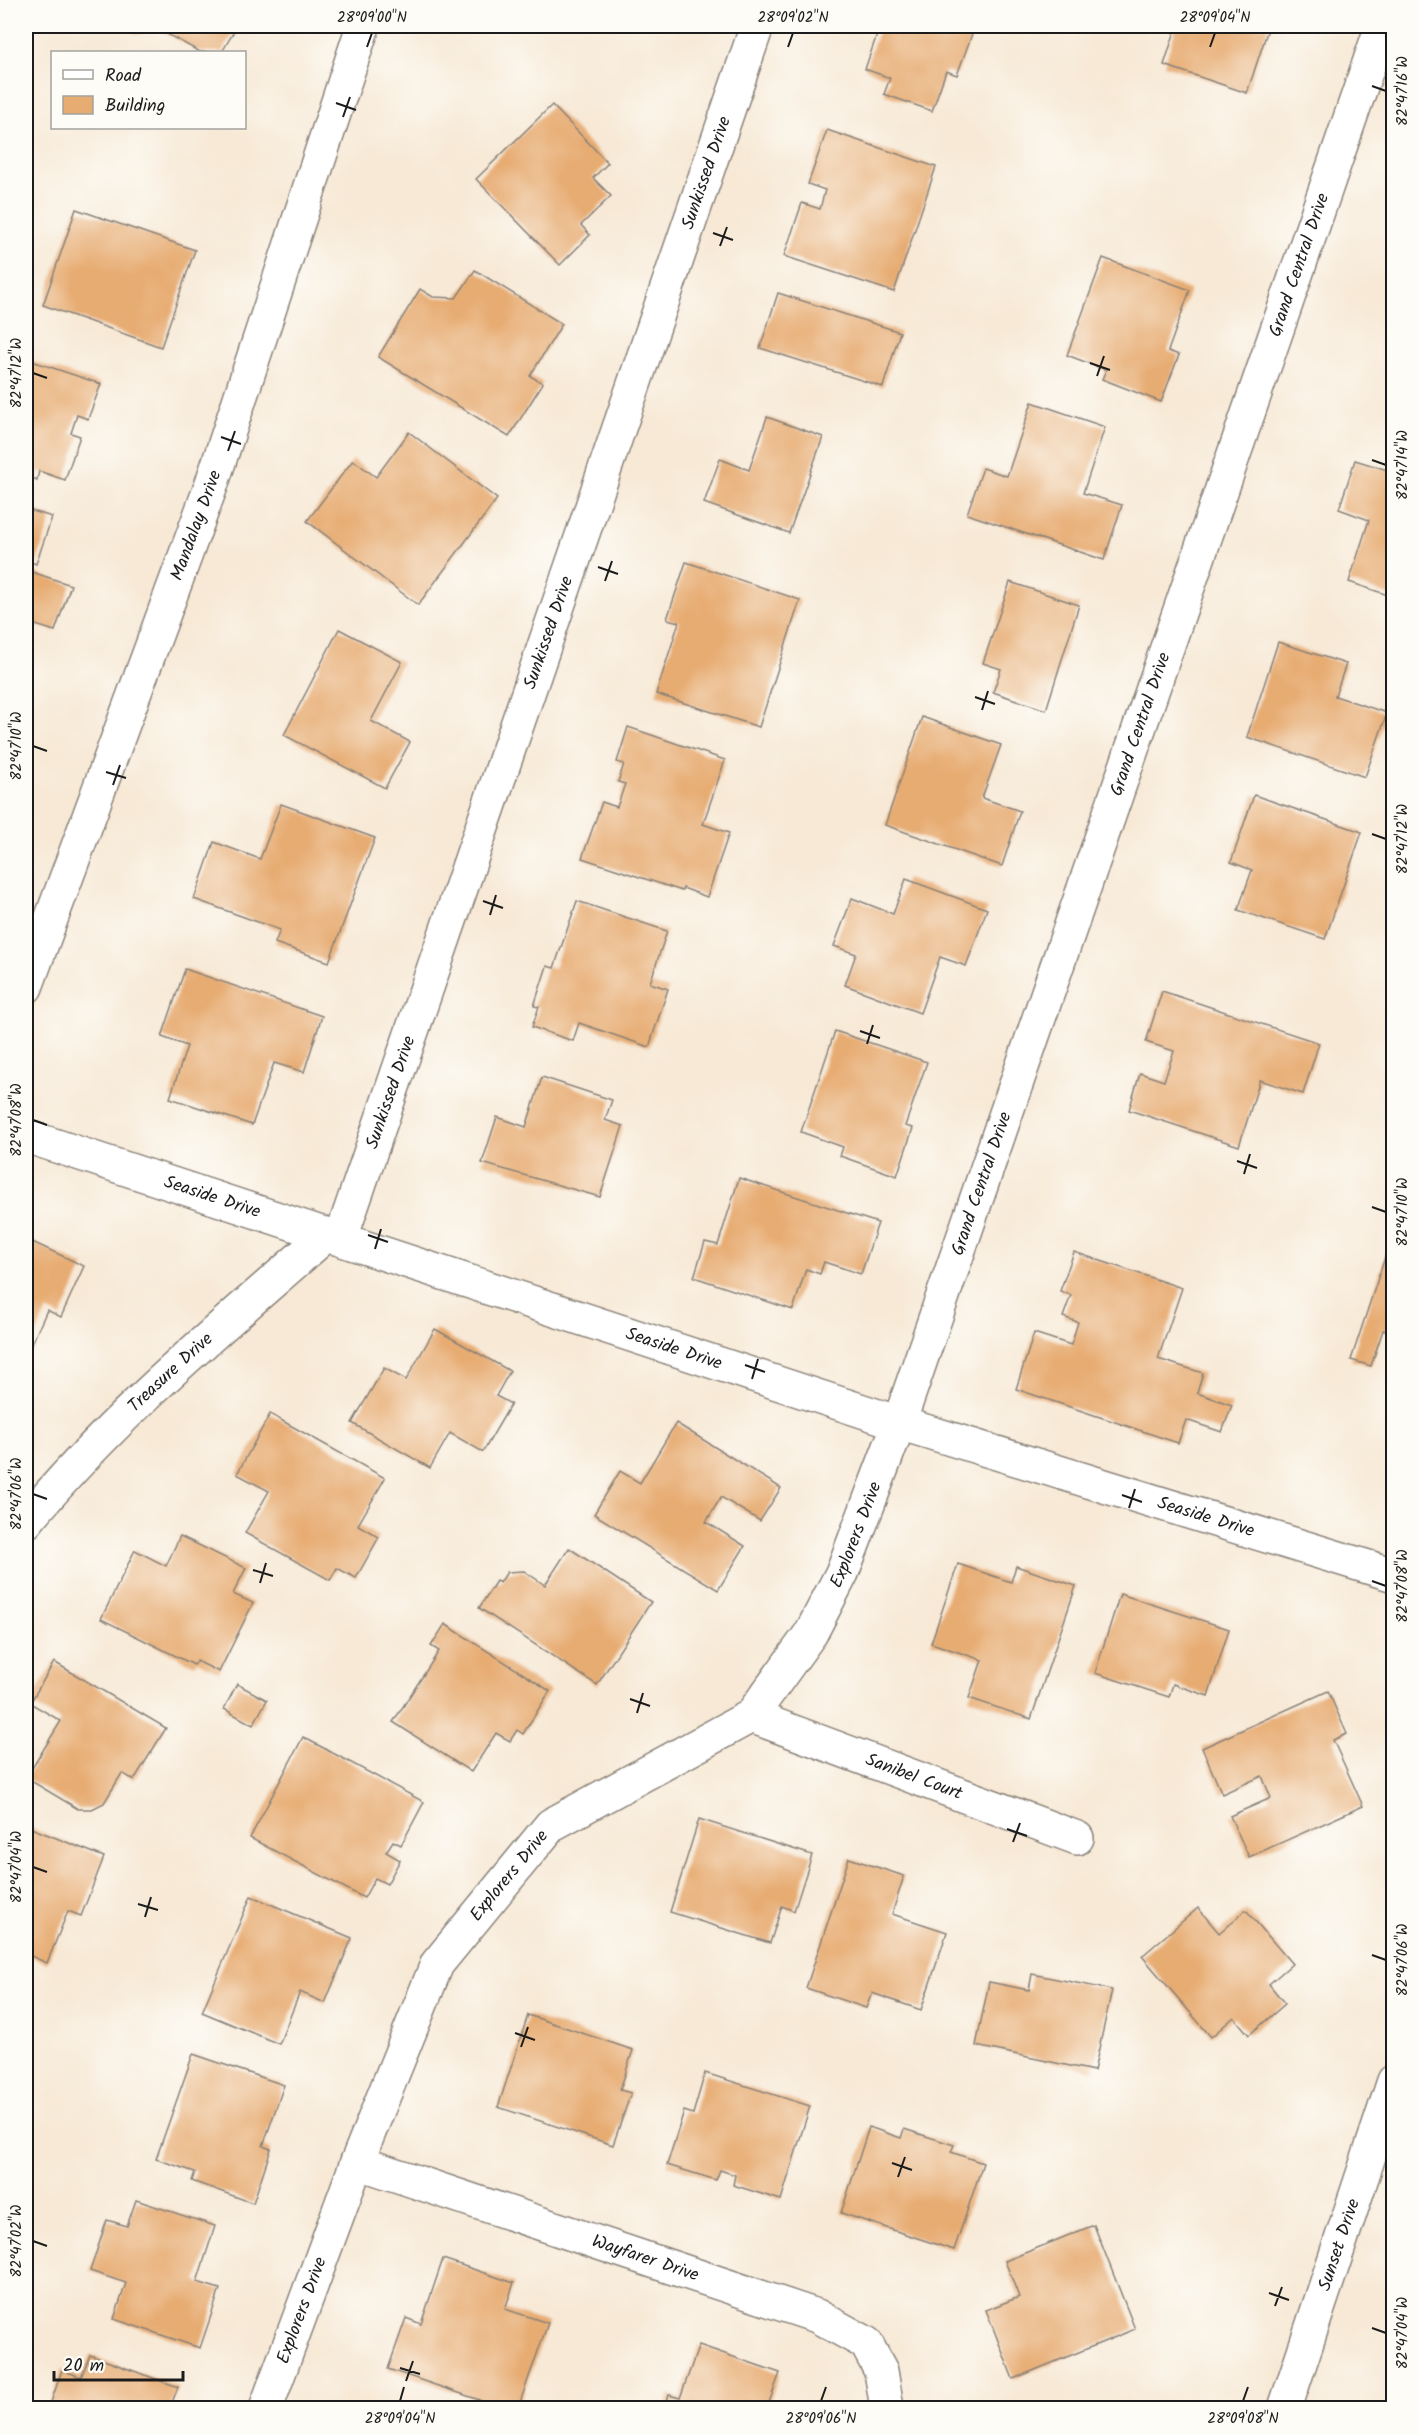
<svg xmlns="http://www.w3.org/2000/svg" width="1419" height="2434" font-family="Kalam,sans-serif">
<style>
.building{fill:#e7ac72}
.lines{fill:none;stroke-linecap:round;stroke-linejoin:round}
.minor-casing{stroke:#8a8279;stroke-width:36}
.tertiary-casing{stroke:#8a8279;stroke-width:36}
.minor{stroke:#fff;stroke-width:33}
.tertiary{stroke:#fff;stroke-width:33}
.ticks{fill:none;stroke:#1c1c1c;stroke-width:2}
.labels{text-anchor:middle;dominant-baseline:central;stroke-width:6;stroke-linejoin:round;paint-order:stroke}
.street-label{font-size:18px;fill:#1c1c1c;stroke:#fdfcf7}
.neatline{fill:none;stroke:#1c1c1c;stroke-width:2}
.ticks-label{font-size:15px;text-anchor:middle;fill:#1c1c1c}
</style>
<rect width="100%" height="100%" fill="#fdfcf7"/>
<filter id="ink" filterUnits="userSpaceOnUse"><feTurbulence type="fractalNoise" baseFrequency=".0167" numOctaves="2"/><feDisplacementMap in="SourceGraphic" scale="12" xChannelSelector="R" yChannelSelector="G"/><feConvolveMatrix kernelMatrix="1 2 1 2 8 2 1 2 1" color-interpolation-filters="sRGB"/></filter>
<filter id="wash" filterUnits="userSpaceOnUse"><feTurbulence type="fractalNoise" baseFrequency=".008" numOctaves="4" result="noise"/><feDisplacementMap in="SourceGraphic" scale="24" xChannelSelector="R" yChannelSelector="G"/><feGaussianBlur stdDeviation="1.35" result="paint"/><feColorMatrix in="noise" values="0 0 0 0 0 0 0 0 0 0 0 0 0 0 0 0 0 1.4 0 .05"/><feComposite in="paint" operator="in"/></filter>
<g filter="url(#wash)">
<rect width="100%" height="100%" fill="#f7e9d6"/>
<g id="blocks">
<g class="building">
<path d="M123,26H237L222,52H200L158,29L137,34Z"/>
<path d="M880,26H975L957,75L946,71L932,111L884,94L890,78L865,69Z"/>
<path d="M1167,26H1269L1247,93L1164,65L1175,31L1166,28Z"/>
<path d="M552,105L608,163L593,178L611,196L581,225L590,235L560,265L476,179Z"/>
<path d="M827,130L936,167L894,292L784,256L802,203L820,209L825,190L808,184Z"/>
<path d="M76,209L195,250L161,347L43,305Z"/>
<path d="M1103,258L1190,290L1168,351L1179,355L1161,402L1102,379L1106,370L1067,355Z"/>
<path d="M475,270L562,324L530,376L543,383L509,437L378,357L420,289L433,297L456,298Z"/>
<path d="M778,293L900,332L883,387L760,348Z"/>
<path d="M26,359L101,384L88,419L77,415L71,433L80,436L65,480L39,471L37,480L26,476Z"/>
<path d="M1032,402L1105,427L1083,493L1122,505L1104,560L967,514L983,468L1007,476Z"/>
<path d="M767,417L823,437L789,533L704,503L720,459L749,470Z"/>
<path d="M409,432L497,499L418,605L307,521L353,460L376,477Z"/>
<path d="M1355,460L1394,472V597L1349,582L1369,520L1339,509Z"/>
<path d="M26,509L52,517L36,564L26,560Z"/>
<path d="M686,562L800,600L759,727L656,694L679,622L667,619Z"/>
<path d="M26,570L71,585L55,631L26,622Z"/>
<path d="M1010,582L1079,605L1046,710L993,692L1001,669L983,663Z"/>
<path d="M339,629L402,662L371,721L410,742L385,788L284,735Z"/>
<path d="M1278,642L1346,664L1335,696L1387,713L1365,777L1247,737Z"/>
<path d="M922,717L1001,745L982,798L1020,811L1002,866L885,825Z"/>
<path d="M628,727L725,760L703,824L729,833L707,897L683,888L682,891L582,858L602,802L617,807L625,784L618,782L624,764L617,762Z"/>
<path d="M1254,795L1362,832L1325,939L1238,910L1252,870L1231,862Z"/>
<path d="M281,804L375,838L329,962L275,943L280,930L194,899L214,842L260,859Z"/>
<path d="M906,879L987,909L966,966L940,957L920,1013L845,985L856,954L834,946L852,898L893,914Z"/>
<path d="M577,901L667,931L650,983L668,989L649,1047L579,1023L573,1041L532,1027L539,1007L534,1006L547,966L554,968Z"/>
<path d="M185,969L322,1016L304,1072L274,1063L252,1125L170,1098L187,1046L162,1037Z"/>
<path d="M1162,991L1319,1043L1303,1094L1260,1080L1239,1146L1129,1110L1140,1073L1164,1081L1174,1051L1146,1042Z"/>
<path d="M835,1031L927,1062L905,1126L913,1128L897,1176L840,1156L843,1147L801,1132Z"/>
<path d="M542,1077L612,1100L605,1120L623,1126L600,1197L482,1163L497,1117L526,1127Z"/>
<path d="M739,1178L878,1223L861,1274L824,1262L820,1274L806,1269L793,1310L694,1277L705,1242L718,1245Z"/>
<path d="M26,1239L84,1266L61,1317L47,1310L26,1357Z"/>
<path d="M1390,1242L1394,1244V1334L1383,1330L1371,1366L1351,1360Z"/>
<path d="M1074,1252L1182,1288L1158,1359L1203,1373L1197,1393L1232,1405L1222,1432L1186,1420L1178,1443L1016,1389L1034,1333L1071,1345L1078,1322L1063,1317L1071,1295L1060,1291Z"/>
<path d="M435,1329L510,1371L496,1396L511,1404L483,1452L450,1433L430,1468L352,1423L384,1368L406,1380Z"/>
<path d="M270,1414L385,1478L358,1525L379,1537L356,1578L337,1568L330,1580L245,1533L269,1491L237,1474Z"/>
<path d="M676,1423L781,1488L760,1521L721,1497L706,1522L745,1546L718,1590L594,1514L620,1471L640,1483Z"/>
<path d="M180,1536L246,1568L233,1594L253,1603L219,1672L197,1661L194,1665L101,1619L135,1550L166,1566Z"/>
<path d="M569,1548L651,1602L597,1685L479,1608L496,1581L500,1583L507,1572L524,1571L545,1585Z"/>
<path d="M958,1564L1011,1582L1016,1566L1076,1586L1031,1719L969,1698L982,1660L931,1643Z"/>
<path d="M1120,1594L1229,1629L1208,1696L1173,1684L1169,1697L1095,1673Z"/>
<path d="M445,1624L550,1691L523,1734L517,1730L510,1741L496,1733L471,1772L393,1722L439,1651L431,1646Z"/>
<path d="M54,1662L166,1728L134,1780L122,1773L104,1803L92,1809H78L26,1778L61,1721L30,1703Z"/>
<path d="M237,1684L267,1700L253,1725L224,1709Z"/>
<path d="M1328,1691L1347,1734L1333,1740L1363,1806L1249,1857L1230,1816L1271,1798L1262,1776L1222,1794L1202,1748Z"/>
<path d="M303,1737L424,1802L401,1845L393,1841L386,1852L400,1860L387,1884L375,1878L364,1898L250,1838Z"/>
<path d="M699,1819L812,1855L794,1911L782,1906L770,1943L670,1912Z"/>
<path d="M26,1826L104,1857L81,1916L68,1911L47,1963L26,1954Z"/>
<path d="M849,1858L904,1876L892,1914L947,1932L921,2010L872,1993L866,2008L806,1988Z"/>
<path d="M251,1896L352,1938L325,2003L300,1992L279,2044L202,2012Z"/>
<path d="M1198,1908L1219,1933L1246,1910L1292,1964L1269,1984L1285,2004L1249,2035L1234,2017L1211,2037L1142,1956Z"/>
<path d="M1032,1974L1112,1990L1094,2071L976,2046L989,1982L1029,1990Z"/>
<path d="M528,2015L633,2050L620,2090L631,2093L613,2145L498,2107Z"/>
<path d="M193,2054L284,2085L263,2146L271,2149L253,2203L192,2181L195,2172L156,2159Z"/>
<path d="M705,2073L810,2106L781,2200L733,2185L735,2175L720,2170L716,2180L667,2165L684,2111L693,2114Z"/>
<path d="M869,2127L901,2138L904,2129L954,2145L951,2152L983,2163L954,2250L841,2213Z"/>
<path d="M136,2200L215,2226L197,2282L220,2289L200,2348L114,2319L126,2283L90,2271L107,2220L127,2226Z"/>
<path d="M1094,2225L1135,2329L1013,2379L986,2310L1019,2297L1005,2261Z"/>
<path d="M443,2259L514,2283L505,2309L548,2323L518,2408H503L388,2369L406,2318L421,2324Z"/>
<path d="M699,2345L780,2373L767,2408H665L669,2395L680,2398Z"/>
<path d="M90,2355L178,2387L170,2408H49L62,2370L81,2377Z"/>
</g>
</g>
</g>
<g filter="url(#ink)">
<use href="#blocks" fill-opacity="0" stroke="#8a8279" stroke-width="1.5"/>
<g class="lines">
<defs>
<g id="minor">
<path id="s1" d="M26,987L211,486L363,26"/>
<path id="s2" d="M26,1136L899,1423L1394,1575"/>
<path id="s3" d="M341,1238L757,26"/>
<path id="s4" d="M26,1522C115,1414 223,1326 327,1234"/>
<path id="s5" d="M751,1716L1077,1838"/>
<path id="s6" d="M357,2162L817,2316L866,2343L881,2371L887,2408"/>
<path id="s7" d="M266,2408L357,2162L437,1964L551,1825L751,1716L811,1633L842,1573L899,1423L1382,26"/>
</g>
<g id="tertiary">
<path id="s8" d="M1285,2408L1394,2081"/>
</g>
</defs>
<use href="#minor" class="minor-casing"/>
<use href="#tertiary" class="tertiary-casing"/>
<use href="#minor" class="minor"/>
<use href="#tertiary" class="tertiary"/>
</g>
</g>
<path class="ticks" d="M367,47L372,33M788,47L793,33M1210,47L1215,33M1372,86L1386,91M336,103L356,110M343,117L350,97M713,233L733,240M720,246L727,227M1090,363L1110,370M33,373L47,378M1097,376L1104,356M221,437L241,444M228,451L235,431M1372,460L1386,465M598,567L618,574M605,581L612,561M975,697L995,704M982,710L988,691M33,746L47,751M106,772L126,778M113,785L120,765M1372,834L1386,839M483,901L503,908M490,915L496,895M860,1031L880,1038M867,1044L873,1025M33,1120L47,1125M1237,1161L1257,1168M1244,1174L1250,1154M1372,1207L1386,1212M368,1235L388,1242M375,1249L381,1229M745,1365L765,1372M752,1379L758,1359M33,1494L47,1499M1122,1495L1142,1502M1129,1508L1135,1489M253,1570L273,1576M1372,1581L1386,1586M260,1583L266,1563M630,1699L650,1706M637,1713L643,1693M1007,1829L1027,1836M1013,1842L1020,1823M33,1867L47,1872M138,1904L158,1910M145,1917L151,1897M1372,1955L1386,1960M515,2033L535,2040M521,2047L528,2027M892,2163L912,2170M898,2177L905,2157M33,2241L47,2246M1269,2293L1289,2300M1275,2306L1282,2287M1372,2328L1386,2333M400,2368L420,2374M406,2381L413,2361M400,2401L404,2387M821,2401L826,2387M1243,2401L1248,2387"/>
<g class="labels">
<g class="street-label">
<text stroke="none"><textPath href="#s3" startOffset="1126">Sunkissed Drive</textPath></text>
<text stroke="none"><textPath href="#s7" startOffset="2439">Grand Central Drive</textPath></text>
<text stroke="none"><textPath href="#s1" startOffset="492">Mandalay Drive</textPath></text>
<text stroke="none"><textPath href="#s3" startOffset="640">Sunkissed Drive</textPath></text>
<text stroke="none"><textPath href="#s7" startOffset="1953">Grand Central Drive</textPath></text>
<text stroke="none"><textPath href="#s3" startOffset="154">Sunkissed Drive</textPath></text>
<text stroke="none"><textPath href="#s7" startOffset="1467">Grand Central Drive</textPath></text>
<text stroke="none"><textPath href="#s2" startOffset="196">Seaside Drive</textPath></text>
<text stroke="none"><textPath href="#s2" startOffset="682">Seaside Drive</textPath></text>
<text stroke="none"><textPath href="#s4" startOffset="208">Treasure Drive</textPath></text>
<text stroke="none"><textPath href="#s2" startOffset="1240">Seaside Drive</textPath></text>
<text stroke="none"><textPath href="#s7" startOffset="1094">Explorers Drive</textPath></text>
<text stroke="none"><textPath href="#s5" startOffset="174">Sanibel Court</textPath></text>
<text stroke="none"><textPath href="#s7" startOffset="590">Explorers Drive</textPath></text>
<text stroke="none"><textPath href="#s8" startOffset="172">Sunset Drive</textPath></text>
<text stroke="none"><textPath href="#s6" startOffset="304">Wayfarer Drive</textPath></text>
<text stroke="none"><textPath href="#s7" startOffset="104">Explorers Drive</textPath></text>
</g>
</g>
<rect width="1419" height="2434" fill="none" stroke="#fdfcf7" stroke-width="66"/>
<rect x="51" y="51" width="195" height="78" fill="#fdfcf7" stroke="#a3a29f" stroke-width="1.5"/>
<rect x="63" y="70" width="30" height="9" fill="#ffffff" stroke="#a3a29f" stroke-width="1.5"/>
<text x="105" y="81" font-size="18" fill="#1c1c1c">Road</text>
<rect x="63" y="96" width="30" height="18" fill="#e7ac72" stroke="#a3a29f" stroke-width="1.5"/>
<text x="105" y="111" font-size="18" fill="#1c1c1c">Building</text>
<path d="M54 2371v9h129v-9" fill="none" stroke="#1c1c1c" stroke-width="3"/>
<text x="63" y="2371" font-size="18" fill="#1c1c1c" stroke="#fdfcf7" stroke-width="4.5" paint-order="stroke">20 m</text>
<rect x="33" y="33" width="1353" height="2368" class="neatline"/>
<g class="ticks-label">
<text x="372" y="22">28°09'00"N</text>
<text x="793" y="22">28°09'02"N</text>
<text x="1215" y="22">28°09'04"N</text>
<text transform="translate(1402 91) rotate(-90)" y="5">82°47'16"W</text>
<text transform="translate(16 373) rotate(-90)" y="5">82°47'12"W</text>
<text transform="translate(1402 465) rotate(-90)" y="5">82°47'14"W</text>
<text transform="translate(16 746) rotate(-90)" y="5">82°47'10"W</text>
<text transform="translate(1402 839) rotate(-90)" y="5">82°47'12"W</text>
<text transform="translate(16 1120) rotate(-90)" y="5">82°47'08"W</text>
<text transform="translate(1402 1212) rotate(-90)" y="5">82°47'10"W</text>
<text transform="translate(16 1494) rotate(-90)" y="5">82°47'06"W</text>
<text transform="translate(1402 1586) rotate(-90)" y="5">82°47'08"W</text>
<text transform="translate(16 1867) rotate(-90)" y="5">82°47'04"W</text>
<text transform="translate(1402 1960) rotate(-90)" y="5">82°47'06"W</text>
<text transform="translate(16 2241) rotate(-90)" y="5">82°47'02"W</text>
<text transform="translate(1402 2333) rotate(-90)" y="5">82°47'04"W</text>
<text x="400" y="2423">28°09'04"N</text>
<text x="821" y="2423">28°09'06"N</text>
<text x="1243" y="2423">28°09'08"N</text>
</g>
</svg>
